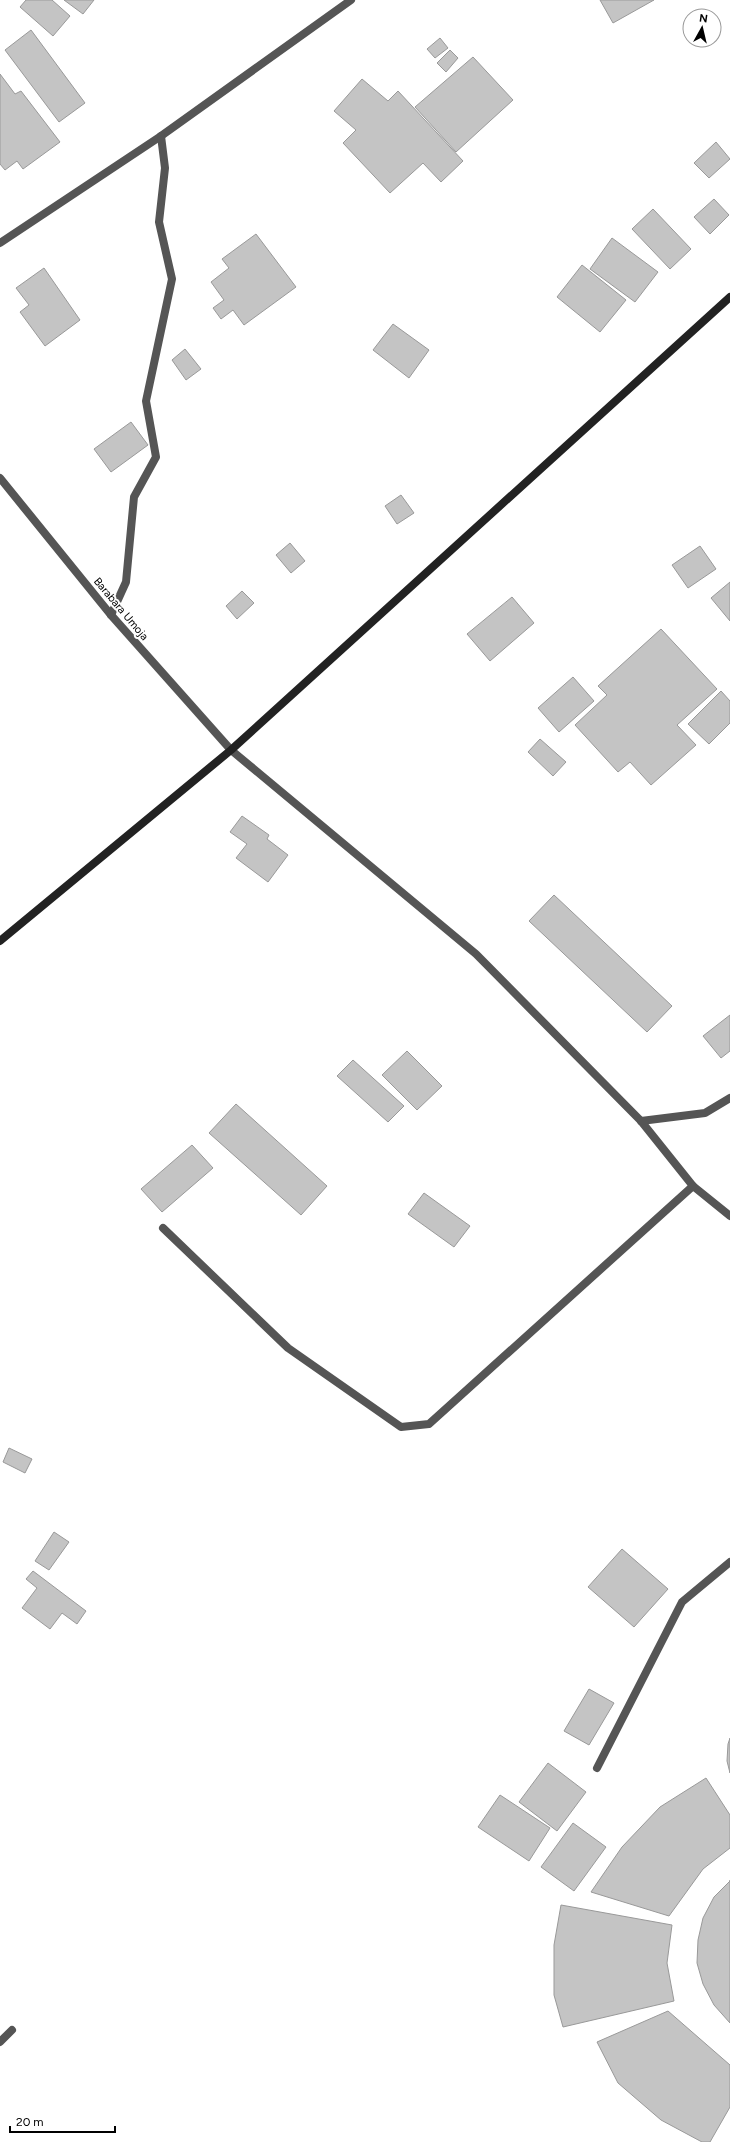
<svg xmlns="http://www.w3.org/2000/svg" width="730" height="2142" font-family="Figtree,sans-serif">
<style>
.building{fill:#c4c4c4;stroke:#999}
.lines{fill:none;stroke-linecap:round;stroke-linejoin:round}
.lane{stroke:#555;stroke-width:8}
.street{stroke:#555;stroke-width:8}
.secondary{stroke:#222;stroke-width:8}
.labels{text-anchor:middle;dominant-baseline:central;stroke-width:4;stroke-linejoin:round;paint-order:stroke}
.street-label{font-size:11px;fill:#000;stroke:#fff}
</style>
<rect width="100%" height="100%" fill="#fff"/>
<g class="building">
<path d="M26,0H52L70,16L53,36L20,7Z"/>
<path d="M64,0H94L83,14Z"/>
<path d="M600,0H654L613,23Z"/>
<path d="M31,30L85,103L59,122L5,50Z"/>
<path d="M440,38L448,48L435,58L427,49Z"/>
<path d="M450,50L458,58L446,72L437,63Z"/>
<path d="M473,57L513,100L456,152L415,107Z"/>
<path d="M0,74L15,94L21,91L60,142L23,169L17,161L5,170L0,164Z"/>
<path d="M362,79L388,101L398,91L463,161L441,182L423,163L390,193L343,143L356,130L334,111Z"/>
<path d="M716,142L730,159L709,178L694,163Z"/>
<path d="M714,199L729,215L710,234L694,217Z"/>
<path d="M653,209L691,249L670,269L632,229Z"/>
<path d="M256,234L296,287L244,325L233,310L221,319L213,308L224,300L211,282L229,268L222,259Z"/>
<path d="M612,238L658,272L635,302L590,269Z"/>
<path d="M582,265L626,300L600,332L557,297Z"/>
<path d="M44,268L80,320L45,346L20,312L29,305L16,288Z"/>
<path d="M393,324L429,350L409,378L373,350Z"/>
<path d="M185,349L201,369L186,380L172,360Z"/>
<path d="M131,422L148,445L111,472L94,449Z"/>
<path d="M401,495L414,513L397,524L385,506Z"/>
<path d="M290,543L305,561L291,573L276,555Z"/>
<path d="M700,546L716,569L688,588L672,565Z"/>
<path d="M730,582V621L711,598Z"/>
<path d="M242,591L254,603L237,619L226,606Z"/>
<path d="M512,597L534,623L490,661L467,634Z"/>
<path d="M661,629L717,689L677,725L696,745L651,785L630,762L618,772L575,725L607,695L598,686Z"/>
<path d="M573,677L594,701L559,732L538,708Z"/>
<path d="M721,691L730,701V723L709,744L688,724Z"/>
<path d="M540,739L566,762L553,776L528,752Z"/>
<path d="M242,816L269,835L267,839L288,855L268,882L236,858L247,844L230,832Z"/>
<path d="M554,895L672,1006L647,1032L529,921Z"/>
<path d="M730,1015V1051L721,1058L703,1036Z"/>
<path d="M407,1051L442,1086L417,1110L382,1075Z"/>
<path d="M353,1060L404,1106L388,1122L337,1076Z"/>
<path d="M236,1104L327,1186L301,1215L209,1133Z"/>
<path d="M192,1145L213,1168L162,1212L141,1189Z"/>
<path d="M424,1193L470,1226L454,1247L408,1214Z"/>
<path d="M9,1448L32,1459L25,1473L3,1462Z"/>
<path d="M54,1532L69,1542L49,1570L35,1561Z"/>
<path d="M622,1549L668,1589L634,1627L588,1587Z"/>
<path d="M33,1571L86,1611L77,1624L62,1613L50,1629L22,1608L37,1588L26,1579Z"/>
<path d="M589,1689L614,1703L589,1745L564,1731Z"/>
<path d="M730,1738V1773L727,1761L728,1744Z"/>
<path d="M548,1763L586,1792L557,1831L519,1802Z"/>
<path d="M706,1778L730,1815V1848L703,1869L669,1916L591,1892L622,1847L660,1807Z"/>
<path d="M500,1795L550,1828L529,1861L478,1827Z"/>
<path d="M573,1823L606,1847L574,1891L541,1867Z"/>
<path d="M730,1881V1880V2023L714,2005L703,1984L697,1963L698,1940L703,1918L714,1897Z"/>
<path d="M561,1905L672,1925L667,1963L674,2001L563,2027L554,1995V1945Z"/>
<path d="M668,2011L730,2065V2107L710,2142H702L661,2120L618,2083L597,2042Z"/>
</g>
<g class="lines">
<g class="lane">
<path d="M597,1768L682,1602L730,1562"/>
<path d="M0,2042L12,2030"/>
</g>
<g class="street">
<path d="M0,243L161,136L351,0"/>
<path d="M0,478L111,615L231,750L476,954L641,1121L693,1186L730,1216"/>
<path d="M111,615L126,582L134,497L156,457L146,401L172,279L159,222L165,168L161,136"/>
<path d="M641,1121L705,1113L730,1098"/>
<path d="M163,1228L288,1348L401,1427L429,1424L693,1186"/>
</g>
<path class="secondary" d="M0,941L231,750L730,297"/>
</g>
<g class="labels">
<g class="street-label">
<text transform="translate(121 609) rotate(50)">Barabara Umoja</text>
</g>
</g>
<g transform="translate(702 28) rotate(8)"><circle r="19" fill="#ffffff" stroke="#999999"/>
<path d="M0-3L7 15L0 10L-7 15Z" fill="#000000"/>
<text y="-6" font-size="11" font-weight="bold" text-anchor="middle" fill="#000000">N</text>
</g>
<path d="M10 2126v6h105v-6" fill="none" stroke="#000000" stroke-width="2"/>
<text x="16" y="2126" font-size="12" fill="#000000" stroke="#ffffff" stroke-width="3" paint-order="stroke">20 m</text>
</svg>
